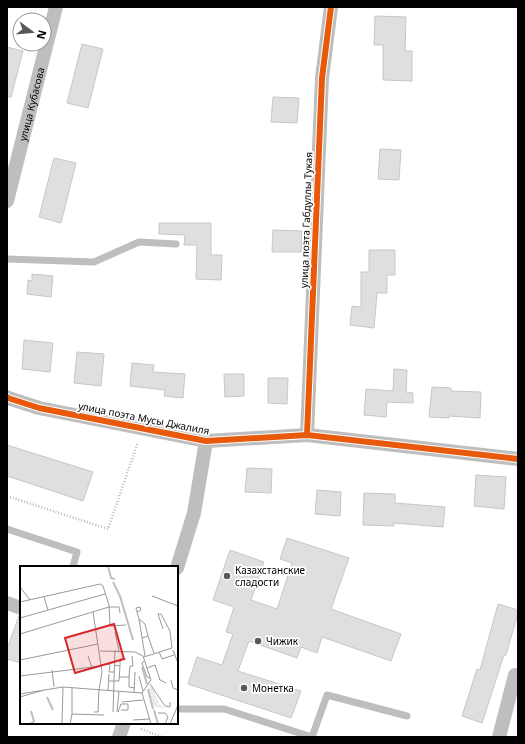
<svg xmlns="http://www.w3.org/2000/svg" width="525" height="744" font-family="'Noto Sans',sans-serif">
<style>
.building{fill:#dfdfdf;stroke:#c7c7c7}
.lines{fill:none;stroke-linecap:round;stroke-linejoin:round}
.path{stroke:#b9b9b9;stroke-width:2.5;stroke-dasharray:1 2;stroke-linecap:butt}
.lane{stroke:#bebebe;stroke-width:7}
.street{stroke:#bebebe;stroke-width:14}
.cycleway-casing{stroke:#fff;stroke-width:8}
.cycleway{stroke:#e8590c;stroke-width:6}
.poi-dot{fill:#595959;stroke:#fff;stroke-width:1.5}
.labels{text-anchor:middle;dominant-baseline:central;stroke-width:3.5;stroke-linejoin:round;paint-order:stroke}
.street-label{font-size:10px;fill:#000;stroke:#fff}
.poi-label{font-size:10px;fill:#000;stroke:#fff;text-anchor:start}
.inset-river{fill:none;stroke:#bfbfbf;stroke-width:2}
.inset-road{fill:none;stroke:#999;stroke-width:1}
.view{fill:#d62828;fill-opacity:0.15;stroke:#d62828;stroke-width:2}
.inset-edge{fill:none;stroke:#000;stroke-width:2}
</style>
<rect width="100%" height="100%" fill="#fff"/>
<g class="building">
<path d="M375,16L406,17L405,51H412V81L383,80V45H374Z"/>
<path d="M82,44L103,49L88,108L67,103Z"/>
<path d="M7,47L23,51L11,97H7Z"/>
<path d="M273,97L299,98L297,123L271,122Z"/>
<path d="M380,149L401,150L399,180L378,179Z"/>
<path d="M54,158L76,163L61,223L39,217Z"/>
<path d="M159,223H211V255H222L221,280L196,279L197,245H184L185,235L159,234Z"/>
<path d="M273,230L302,231L301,252H272Z"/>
<path d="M369,250H395V275H387V293H377L374,328L350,325L352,306L361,307V272H369Z"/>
<path d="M32,274L53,276L51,297L27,294L28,280L32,281Z"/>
<path d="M24,340L53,343L50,372L22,369Z"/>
<path d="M77,352L104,354L101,386L74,383Z"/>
<path d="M132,363L154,365L153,372L185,374L183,398L164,396L165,390L130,386Z"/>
<path d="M394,369L407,370L406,392L413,393V403L387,402L386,417L364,415L366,389L393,391Z"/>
<path d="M224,374H244V396L225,397Z"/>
<path d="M268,378H288L287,404L268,403Z"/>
<path d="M432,387L451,388V391L481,392L480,418L449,416V418L429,417Z"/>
<path d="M7,445L93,472L83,501L7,476Z"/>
<path d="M247,468L272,469L271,493L245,492Z"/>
<path d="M476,475L506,477L504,509L474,506Z"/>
<path d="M317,490L341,492L340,516L315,514Z"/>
<path d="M364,493L395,494V503L445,507L443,527L394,523V526L363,525Z"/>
<path d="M287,538L349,558L331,609L401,634L391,661L322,637L317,653L301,647L297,658L249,641L238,671L301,691L291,718L188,684L197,657L222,665L233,634L226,632L234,607L213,600L230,550L264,562L251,600L277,609L292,563L280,559Z"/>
<path d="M498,604L518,610V613L506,655H504L482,723L462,716L477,669L480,670Z"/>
<path d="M19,616H21V663L7,659V649Z"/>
</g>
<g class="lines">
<g class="path">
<path d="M7,496L108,529L138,442"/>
<path d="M141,729L162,737"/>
</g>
<g class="lane">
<path d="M7,259L94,262L139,242L176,244"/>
<path d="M7,529L77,552L73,567"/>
<path d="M177,709H224L312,737L327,695L407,716"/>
</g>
<g class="street">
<path id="s1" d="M7,201L56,7"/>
<path d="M7,397L8,398L39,408L206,441L307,435L518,459"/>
<path d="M307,435L322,78L331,7"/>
<path d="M177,568L194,513L206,441"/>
<path d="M7,603L21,608"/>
<path d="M119,737L124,723"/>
<path d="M499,737L515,675L518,676"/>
</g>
<defs>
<g id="cycleway">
<path d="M7,397L8,398L39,408L206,441L307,435L518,459"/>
<path d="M307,435L322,78L331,7"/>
</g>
</defs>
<use href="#cycleway" class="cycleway-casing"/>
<use href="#cycleway" class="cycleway"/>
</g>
<g class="poi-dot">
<circle cx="227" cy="576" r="4"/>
<circle cx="258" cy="641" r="4"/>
<circle cx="244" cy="688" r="4"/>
</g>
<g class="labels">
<g class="street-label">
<text stroke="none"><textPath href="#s1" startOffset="100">улица Кубасова</textPath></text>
<text transform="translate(306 220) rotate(-88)">улица поэта Габдуллы Тукая</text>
<text transform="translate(144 418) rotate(11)">улица поэта Мусы Джалиля</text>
</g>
<g class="poi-label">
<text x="235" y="570">Казахстанские<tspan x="235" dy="12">сладости</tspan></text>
<text x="266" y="641">Чижик</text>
<text x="252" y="688">Монетка</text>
</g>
</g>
<g transform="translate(20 566)">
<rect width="158" height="158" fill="#fff"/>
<path d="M132,120L139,138L146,143L133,140L129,122Z" fill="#ececec"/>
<path class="inset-river" d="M88,0L91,12L95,13M93,16L100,30L113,74M122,101L127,118M128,123L133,143M27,131L33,144M134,144L138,158M10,158L14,155L11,145"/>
<path class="inset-road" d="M0,21L10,34M132,30L158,40M24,31L28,44M0,36L80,18L83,20L89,39L90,60L106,59M73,46L82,106L79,124M117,46L121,44L120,41L116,42L117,46L119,53L125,58L128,70M0,52L85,28M119,53L125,90M95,66L99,85M0,68L89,41H99L100,47M122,72L128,70L134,87M153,84L158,97M80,85L115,86L123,90L131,114L122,127L131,158M139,86L142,93L154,89M68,90L72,102M124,91L152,82L150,65L141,48H138L143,63M0,94L78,78M125,94L122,97L127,111L130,112M81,99L90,98L89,106H94M94,99L100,100V93H106M127,102L135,99L140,114L146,117M32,104L34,121M0,110L81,100M119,110L123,125M99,111H109L110,100H113L112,90M109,111V121L115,122M151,114L153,122L158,124M89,115H99L100,100M130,118L145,140L150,141V136M88,125L89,108M114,126L115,106M0,128L43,121L122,127M0,131L24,124M102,136L123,134M74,146H78L79,123M93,146L95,84M97,146L99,125M98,146L101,138H108V144H101M138,147H145L148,151L145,158M52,148V122M113,154L130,153M42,158L43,121M50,158L52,148L84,149M150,158L158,139"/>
<path class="view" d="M94,58L104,93L55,107L45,72Z"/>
<rect width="158" height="158" class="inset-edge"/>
</g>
<rect width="525" height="744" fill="none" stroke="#000000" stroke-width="16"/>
<g transform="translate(32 32) rotate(106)"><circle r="19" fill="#ffffff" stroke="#999999"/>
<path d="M0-3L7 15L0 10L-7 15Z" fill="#595959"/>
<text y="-6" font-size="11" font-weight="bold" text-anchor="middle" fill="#000000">N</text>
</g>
</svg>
